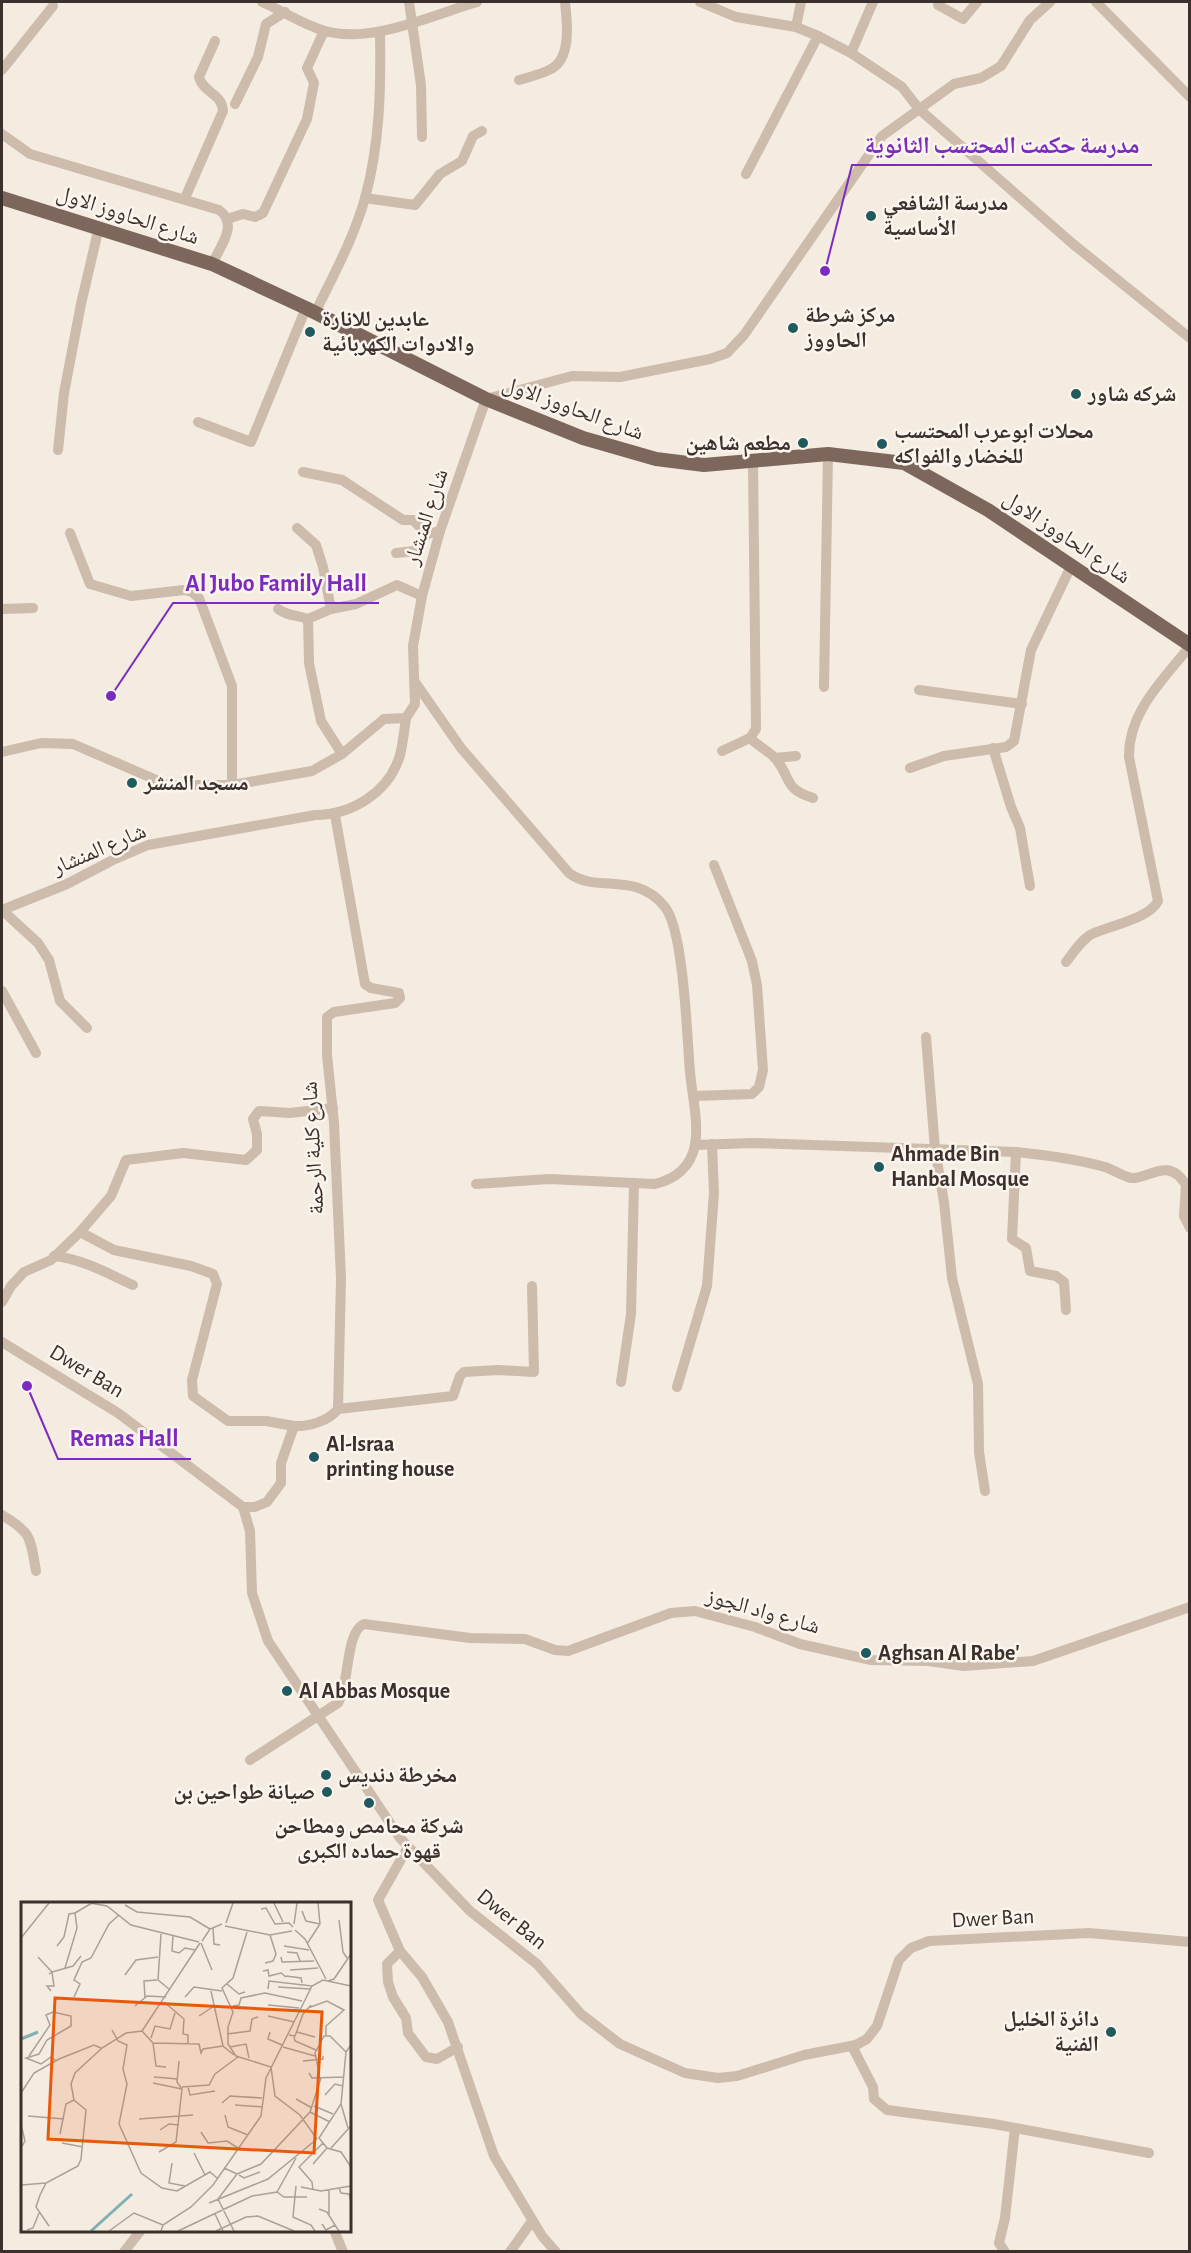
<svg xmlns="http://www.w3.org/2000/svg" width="1191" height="2253" font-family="'Alegreya Sans','Noto Naskh Arabic',sans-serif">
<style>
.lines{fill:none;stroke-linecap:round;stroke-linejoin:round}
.minor{stroke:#cdbbac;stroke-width:10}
.major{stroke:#7d675c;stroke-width:14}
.poi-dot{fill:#1f5a5e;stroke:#fbf5ee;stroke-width:2}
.labels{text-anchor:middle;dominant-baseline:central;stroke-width:5;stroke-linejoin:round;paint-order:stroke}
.poi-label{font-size:22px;font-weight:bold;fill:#3b302b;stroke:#fbf5ee;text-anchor:start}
.street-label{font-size:22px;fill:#3b302b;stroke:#fbf5ee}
.inset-river{fill:none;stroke:#7fb0b2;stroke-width:3}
.inset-road{fill:none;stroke:#aaa098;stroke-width:1.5}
.view{fill:#e8590c;fill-opacity:0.15;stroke:#e8590c;stroke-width:3}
.inset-edge{fill:none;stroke:#3b302b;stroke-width:3}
.leader{fill:none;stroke:#7b2cbf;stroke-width:2}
.callout-dot{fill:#7b2cbf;stroke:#fbf5ee;stroke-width:2}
.callout-label{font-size:24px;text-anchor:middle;font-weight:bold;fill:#7b2cbf;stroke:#fbf5ee;stroke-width:5;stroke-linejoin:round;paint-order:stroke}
</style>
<rect width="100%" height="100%" fill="#f4ebe1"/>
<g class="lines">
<g class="minor">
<path d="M262,2C283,11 303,25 325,31C371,44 432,15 477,2"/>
<path d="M409,2L421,85L422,137"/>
<path d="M700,2L736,17L796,27L818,36L851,53L902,87L919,109L1073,244L1190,338"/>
<path d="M1096,2L1190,97"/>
<path d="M938,5L963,19L977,2"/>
<path d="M796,27L801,2"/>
<path d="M851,53L873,2"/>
<path d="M2,70L53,6"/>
<path d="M519,80C530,77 542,74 551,69C572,58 567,21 565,2"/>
<path d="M235,104L258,57L266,24L285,12"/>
<path d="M2,134L30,154L219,210C239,224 220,247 212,264"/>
<path d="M746,174L818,36"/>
<path d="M185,198L223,111C222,93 203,93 199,77L215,41"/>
<path d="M365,198L415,205L440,174L462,161L473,136L482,131"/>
<path d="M227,219L243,214L255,217L263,213L307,119L314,83L307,68L324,31"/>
<path d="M315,313C333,276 354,238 365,198C380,144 381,88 380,33"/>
<path d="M198,422L251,442L306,308"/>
<path d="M58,450L64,393L81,304L99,227"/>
<path d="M753,462L756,729L750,738C757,745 771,753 776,759C792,779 783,788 813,798"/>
<path d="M303,472L342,480L403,520H413L427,534L440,531"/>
<path d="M297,528L316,545L323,567L331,609"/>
<path d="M70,533L90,584L131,596L184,590L192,592L199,598L232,686V785"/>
<path d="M396,553L415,551L427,534"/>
<path d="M2,609L33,608"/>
<path d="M278,609C287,616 297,615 308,619"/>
<path d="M415,682L461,748L569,873C596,894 636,870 665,907C684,931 687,1038 690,1072C692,1095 699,1123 695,1145C691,1166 676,1179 655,1184L549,1179L476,1184"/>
<path d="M824,687L828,454"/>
<path d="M919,690L1022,704"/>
<path d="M993,748L1011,807L1020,828L1030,886"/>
<path d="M722,751L750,738"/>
<path d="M2,752L41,743L73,744L168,785H232L312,771L342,754L384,719L406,718L415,704L413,646L422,596L440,531L486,399L572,376L620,377L710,359L727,353L744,335L882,136L954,84L981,78L1001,66L1030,20L1050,2"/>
<path d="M342,754L321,721L309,663L308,619L331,609L356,604L397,585L422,596"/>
<path d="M775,758L796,756"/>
<path d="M910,768L944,756L1006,747L1014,741L1031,650L1072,564"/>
<path d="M2,910L67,884L113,860L148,845L315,815C351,815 389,793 400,755C403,744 404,731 406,718"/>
<path d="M2,910L38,943L49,960L60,1001L87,1028"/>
<path d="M1066,962C1073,953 1082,939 1092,934C1109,926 1149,919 1158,901L1129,757C1128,712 1164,679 1190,646"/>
<path d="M2,991L36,1053"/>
<path d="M926,1037L935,1149L944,1202L952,1278L978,1384L979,1452L985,1491"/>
<path d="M694,1096L752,1094L759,1087L763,1070L757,985L752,961L714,865"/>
<path d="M695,1145L753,1143L1016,1152C1046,1155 1076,1159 1105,1167C1114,1170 1122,1176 1131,1178C1148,1180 1168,1155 1186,1185L1184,1216L1190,1228"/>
<path d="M1016,1152L1012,1239L1026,1248L1030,1271L1056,1276L1064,1282L1066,1310"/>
<path d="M80,1232L114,1250L191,1266L213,1274L217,1284L192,1380L193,1396L228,1421H266L294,1426"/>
<path d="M54,1256C82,1259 107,1273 133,1285"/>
<path d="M2,1302L11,1286L24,1272L51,1260L80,1232L111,1196L126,1160L183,1153L246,1160L257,1150V1134L253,1119L259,1111L290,1113L333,1108"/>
<path d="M2,1342L118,1413L243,1507L250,1531L252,1593L268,1641L400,1838L470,1911L537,1964L581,2014L620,2044L685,2073L718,2078L737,2076L804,2055L856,2045L867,2039L877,2026L899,1960L911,1948L929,1941L1089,1933L1190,1942"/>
<path d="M621,1382L631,1314L634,1184"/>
<path d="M677,1387L707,1286L714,1193L712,1144"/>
<path d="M338,1409L453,1396L460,1376L464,1372L498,1370L534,1372L532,1286"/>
<path d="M243,1507H255L267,1502L281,1483V1463L294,1426C308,1427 329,1421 338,1409L341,1278L334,1123L327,1055V1017L334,1012L395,1003L400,998L399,993L371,988L365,984L335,815"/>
<path d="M2,1515C32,1533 30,1537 36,1571"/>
<path d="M250,1760L338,1703C350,1684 345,1632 364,1624L470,1638L525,1639L555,1650L568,1651L671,1613L695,1611L755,1627L800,1644L871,1660L928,1661L964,1666L1033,1661L1190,1607"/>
<path d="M408,1847L378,1900L400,1951L422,1977L448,2022L494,2156L542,2236L556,2252"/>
<path d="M400,1951L387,1964L388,1982L393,1997L406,2018L408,2033L426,2057L437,2059L458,2047"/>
<path d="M852,2046L873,2087L874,2099L887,2110L994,2124L1149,2153"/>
<path d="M334,2230L343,2252"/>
<path d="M124,2252L141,2230"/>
<path d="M510,2252L532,2221"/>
<path d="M1005,2252L999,2243L1005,2218L1015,2128"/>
</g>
<path class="major" d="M2,198L212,264L306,308L486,399L583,438L656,459L704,465L828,454L904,463L988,510L1190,645"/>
</g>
<g class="poi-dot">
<circle cx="871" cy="216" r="6"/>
<circle cx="793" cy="328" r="6"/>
<circle cx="310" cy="332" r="6"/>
<circle cx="1076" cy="394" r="6"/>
<circle cx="803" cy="443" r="6"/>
<circle cx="882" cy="444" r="6"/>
<circle cx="132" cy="783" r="6"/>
<circle cx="879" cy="1167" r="6"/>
<circle cx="314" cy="1457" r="6"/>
<circle cx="866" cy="1653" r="6"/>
<circle cx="287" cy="1691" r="6"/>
<circle cx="326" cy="1775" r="6"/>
<circle cx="327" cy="1792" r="6"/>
<circle cx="369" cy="1803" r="6"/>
<circle cx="1111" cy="2032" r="6"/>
</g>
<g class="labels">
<g class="poi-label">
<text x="883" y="203">مدرسة الشافعي<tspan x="883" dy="25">الأساسية</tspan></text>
<text x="805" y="315">مركز شرطة<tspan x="805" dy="25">الحاووز</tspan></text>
<text x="322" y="319">عابدين للانارة<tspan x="322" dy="25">والادوات الكهربائية</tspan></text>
<text x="1088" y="394">شركه شاور</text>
<text x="894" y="431">محلات ابوعرب المحتسب<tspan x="894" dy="25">للخضار والفواكه</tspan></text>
<text x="791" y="443" text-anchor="end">مطعم شاهين</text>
<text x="144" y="783">مسجد المنشر</text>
<text x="891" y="1154">Ahmade Bin<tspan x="891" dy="25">Hanbal Mosque</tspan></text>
<text x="326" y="1444">Al-Israa<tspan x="326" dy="25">printing house</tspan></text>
<text x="878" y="1653">Aghsan Al Rabe'</text>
<text x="299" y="1691">Al Abbas Mosque</text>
<text x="338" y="1775">مخرطة دنديس</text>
<text x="315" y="1792" text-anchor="end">صيانة طواحين بن</text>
<text x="369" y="1826" text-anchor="middle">شركة محامص ومطاحن<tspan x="369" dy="25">قهوة حماده الكبرى</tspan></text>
<text x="1099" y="2019" text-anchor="end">دائرة الخليل<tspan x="1099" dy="25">الفنية</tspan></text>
</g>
<g class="street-label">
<text transform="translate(128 215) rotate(18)">شارع الحاووز الاول</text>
<text transform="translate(573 408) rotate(20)">شارع الحاووز الاول</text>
<text transform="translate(426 517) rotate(-72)">شارع المنشار</text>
<text transform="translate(1067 537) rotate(34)">شارع الحاووز الاول</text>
<text transform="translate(99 849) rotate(-23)">شارع المنشار</text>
<text transform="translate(313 1148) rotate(-93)">شارع كلية الرحمة</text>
<text transform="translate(87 1371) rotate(31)">Dwer Ban</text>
<text transform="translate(763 1611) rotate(16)">شارع واد الجوز</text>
<text transform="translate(993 1918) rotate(-3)">Dwer Ban</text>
<text transform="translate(512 1919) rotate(39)">Dwer Ban</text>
</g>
</g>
<g transform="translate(21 1902)">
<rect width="330" height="330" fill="#f4ebe1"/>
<path class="inset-river" d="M0,137L17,130M70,329L111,292"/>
<path class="inset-road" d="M69,1L86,4L110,23L178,40M253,1L262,20M104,3L116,10L169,15L189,27M240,7L245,6L254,22L268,21L272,25M281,9L285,19L299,22M318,18L322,50L326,56M205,21L212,1M273,22L276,1M204,24L249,33L271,29M192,26L193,42L199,43M274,28L284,37L305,77M226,30L212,76L201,86L212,110L207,125V142L215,154L250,165L254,194L279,213L296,237M140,32L137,78L148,87M152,33L151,49L158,51L164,46L174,48M0,36L28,1M181,39L189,27L201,22M180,41L191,68M286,42L299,22L297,1M36,44L43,35L48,12L54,11M263,44L288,48M266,50L276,51L279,59M17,55L31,70L28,72M260,55L261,60L293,59M244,61L252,59L255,52L249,33M44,66L56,26L54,11L71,1M269,68L297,66M242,69L247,68L248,74L260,71L265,75M104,73L115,58L137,55M265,74L280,76L281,81M307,79L313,77L330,52M206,82L218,92L224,90M257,85L289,87M247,87L248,79L291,84M30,89L26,84H33L31,70L52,64L60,54M190,89L202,144L213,153M53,95L59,82L53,78L61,60L70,56L88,22L98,13M164,95L173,85L201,89M124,96L123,79L136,78M143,100L163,117L162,132L167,133V142M247,103L278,106M114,104L126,94L145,95M212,104L218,103L220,96L244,91L281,99M287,106L306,99L323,108L305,124V133M178,114L193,104M247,114L273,120M91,128L97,139L106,143L102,167L106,182L98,222L120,271L141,286L156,289L189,270L196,276M121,129L132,141L178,142L180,151L182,147L202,144M249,130L247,137L261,143M276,130L294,135M206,132L229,129L231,117L237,115M268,133L274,134L282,112L290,103M273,135L274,139L295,148M130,136L134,124L149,127L154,111M132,141L135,164L145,165M330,143L325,150L320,202L298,236L306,246L320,250L330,265M209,145L225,142L228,156M262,145L294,154M8,154L29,123L25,113L32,110L50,114V124L26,138L18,152L5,156L20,162L30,155L35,159M282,159L302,157V154M298,170L294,151L303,134H309L325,150M288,171L291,176L323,175M133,175L157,177M132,181L161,187M161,185L188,183L194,172L217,155M167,185L169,193L194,189M0,191L13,171L38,157L73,143L80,146M304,193L314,182L322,184M275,197L291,206M201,201L209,194L241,196M320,202L327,226M214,203L242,205M293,204L312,212M289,210L309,220M204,213L207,225L227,233M7,214L43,217M118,217L172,213M0,223L4,239L0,246M139,228L148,222L158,223M180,230L187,241L206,239L217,246M39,232L45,202L53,198M41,241L62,245M310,246L329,225M138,250L155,240L161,187L156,180L158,159M173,251L184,273M151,261L148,281L164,284M292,262L306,246M203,266L216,272L240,262L289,210L300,176M218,273L223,276L239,270M0,283L25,281M275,284L272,315L290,323L294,329M280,285L300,289L330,284M318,286L320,291L328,292L330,299M308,287V313M292,288L291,280L278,265L302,241M256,290L263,295H286M188,301L247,277L296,237M298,307L306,310L314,323M194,312L202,329M301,322L305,328L314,323L318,329M28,324L15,305L19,293L25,281L57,264L60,257L65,208L53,198L50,182L54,171L81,146L105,131L121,129L179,41M6,328L12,326L18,311M88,329L113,311L142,323M140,329L142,323L170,305L192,283L240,214L245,176L291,84L302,78L330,84M157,329L231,294L256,290L275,256M195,329L225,315L237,314L273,329M213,329L197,297L216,272"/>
<path class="view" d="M34,96L301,110L293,251L27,237Z"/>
<rect width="330" height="330" class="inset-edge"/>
</g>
<path class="leader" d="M825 271L852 165H1152M111 696L173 603H379M27 1386L58 1459H191"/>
<g class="callout-dot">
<circle cx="825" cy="271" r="6"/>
<circle cx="111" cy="696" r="6"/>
<circle cx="27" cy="1386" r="6"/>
</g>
<g class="callout-label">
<text x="1002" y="153">مدرسة حكمت المحتسب الثانوية</text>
<text x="276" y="591">Al Jubo Family Hall</text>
<text x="124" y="1446">Remas Hall</text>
</g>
<rect width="1191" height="2253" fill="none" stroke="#3b302b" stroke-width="6"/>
</svg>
